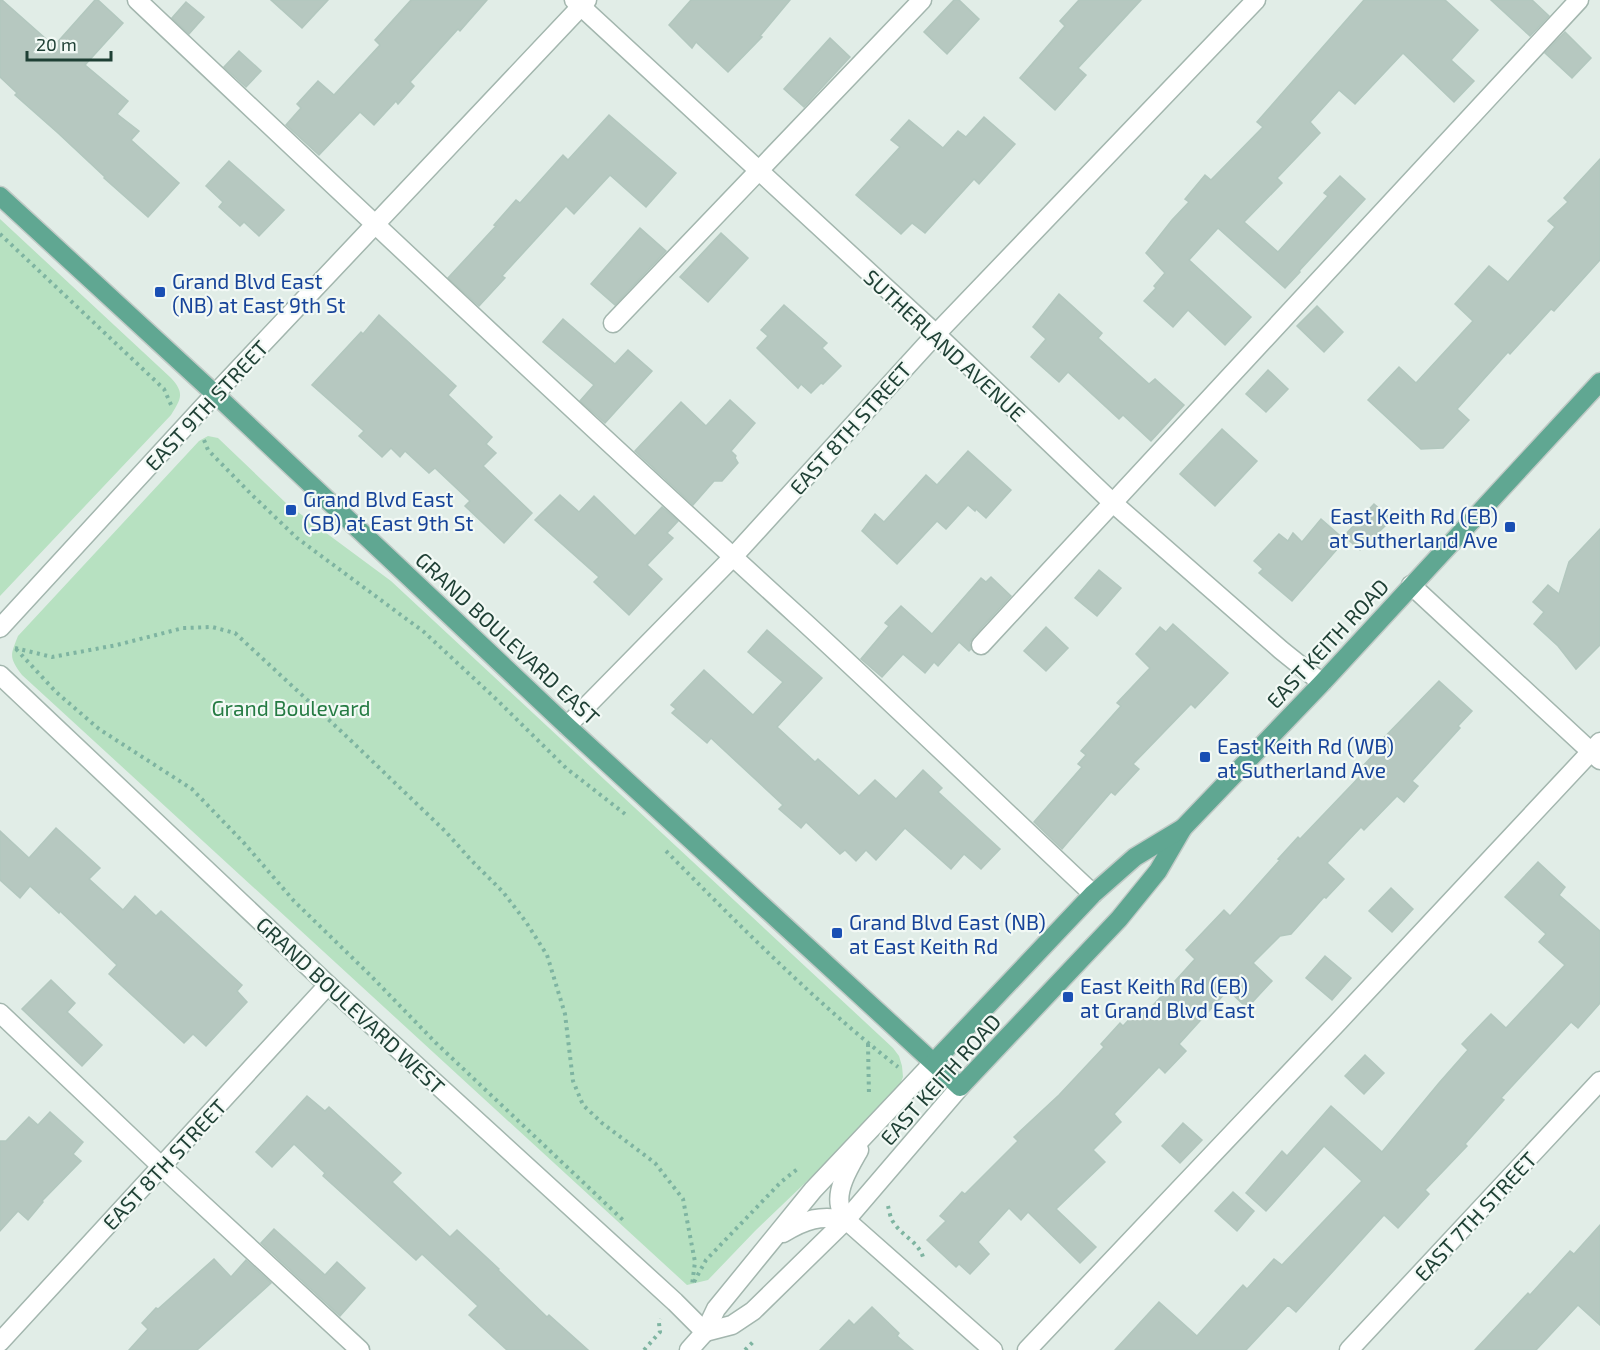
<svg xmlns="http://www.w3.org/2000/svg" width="1600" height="1350" font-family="'Exo 2',sans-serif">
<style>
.green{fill:#b7e1c1}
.building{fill:#b6c8c0;stroke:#b2c7be;stroke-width:1.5}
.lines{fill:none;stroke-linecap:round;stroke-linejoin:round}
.minor-casing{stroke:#a3b6ae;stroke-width:21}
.major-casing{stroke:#c0cac6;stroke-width:21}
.path{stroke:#7eb4a1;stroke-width:4;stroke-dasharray:3 4.5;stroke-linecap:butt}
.minor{stroke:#fff;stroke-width:18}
.major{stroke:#60a792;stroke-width:18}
.transit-dot{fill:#1a4fb4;stroke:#f2f9f5;stroke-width:2}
.labels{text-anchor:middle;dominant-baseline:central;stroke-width:4.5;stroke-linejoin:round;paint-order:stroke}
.transit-label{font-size:21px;fill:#164399;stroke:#f2f9f5;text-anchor:start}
.street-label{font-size:21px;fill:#1f4035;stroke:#f2f9f5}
.park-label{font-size:21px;fill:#257b43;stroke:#f2f9f5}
</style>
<rect width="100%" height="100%" fill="#e1ede7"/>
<g class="green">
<path d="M0,219L171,378C185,393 181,399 171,415L0,596Z"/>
<path d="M208,436L218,438L287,504L391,581L893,1048L899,1056L902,1066L903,1077L898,1089L852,1138L755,1231L708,1280L687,1285L22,675C9,657 10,656 18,636L199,441Z"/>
</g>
<g class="building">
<path d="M0,0H2L54,46L95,0H98L123,23L85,65L128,101L117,114L139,131L131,140L179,183L148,217L104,178L105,177L58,133L15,95L17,93L0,77Z"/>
<path d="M271,0H328L302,28Z"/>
<path d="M411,0H487L460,31L458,29L410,82L414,86L398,104L396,101L374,125L360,112L319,155L286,125L301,108L297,104L318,81L334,95L380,45L375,40Z"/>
<path d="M691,0H790L760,36L762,37L728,72L696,42L692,48L669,25Z"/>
<path d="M954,0H959L979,19L947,54L924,32Z"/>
<path d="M1079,0H1141L1078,68L1086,75L1055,110L1020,78L1065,26L1060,21Z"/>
<path d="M1364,0H1445L1478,30L1451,60L1474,81L1454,102L1403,53L1355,104L1339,90L1310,122L1320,133L1277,178L1282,183L1244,222L1278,252L1328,196L1324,193L1340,176L1365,199L1299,271L1300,272L1285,288L1218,228L1189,260L1251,317L1225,345L1188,310L1173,327L1144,301L1156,288L1154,286L1165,273L1146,253L1172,220L1189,202L1185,199L1205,175L1211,180L1263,127L1257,122Z"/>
<path d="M1491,0H1532L1549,16L1530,36Z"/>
<path d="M186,2L204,17L189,34L172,18Z"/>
<path d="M1565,32L1591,58L1572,78L1545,53Z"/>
<path d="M830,38L850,57L804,107L784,89Z"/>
<path d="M239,51L261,71L246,87L224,67Z"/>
<path d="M609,115L676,173L646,207L610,175L574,214L566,206L502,276L505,278L479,306L448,278L496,226L494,225L516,200L520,203L563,155L568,160Z"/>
<path d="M984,117L1015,144L979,184L974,179L925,233L912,223L901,234L856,195L900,147L891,140L909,120L943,148L958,131L966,137Z"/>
<path d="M1600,159V260L1554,311L1551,309L1510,354L1508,352L1457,409L1469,420L1443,448L1421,449L1368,400L1399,367L1416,383L1473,321L1455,304L1489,266L1508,282L1555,227L1548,221L1568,202L1564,198Z"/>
<path d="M229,161L284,210L259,236L244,222L240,226L219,207L223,202L206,186Z"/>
<path d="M640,228L666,251L615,305L591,284Z"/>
<path d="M721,233L748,258L708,302L680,277Z"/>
<path d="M1059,294L1102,333L1098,338L1149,384L1155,379L1184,405L1151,441L1123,415L1119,419L1068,372L1059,382L1031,357L1046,339L1033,327Z"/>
<path d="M784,305L827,343L822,348L841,366L823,384L821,383L811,393L801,384L798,388L757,348L768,336L761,330Z"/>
<path d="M1317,306L1343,332L1324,352L1297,326Z"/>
<path d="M379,315L456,386L448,395L492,437L486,444L496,453L483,466L532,513L504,543L465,506L470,501L435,468L429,473L405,451L400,457L391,448L382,457L359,436L364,431L312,385L361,332L363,334Z"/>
<path d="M563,319L615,364L628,350L652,371L605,423L580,401L594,385L543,342Z"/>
<path d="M1268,370L1288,389L1266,412L1246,394Z"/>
<path d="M730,400L755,423L731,451L736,456L735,458L738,463L722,481H714L693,505L635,451L681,402L706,426Z"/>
<path d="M1222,429L1257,461L1215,506L1180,474Z"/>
<path d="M968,451L1011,490L986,518L976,509L975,511L968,505L946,529L937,521L897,564L862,531L875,514L884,522L926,475L937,485Z"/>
<path d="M560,495L579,512L594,496L635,536L662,507L678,521L667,533L673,538L647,565L662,579L629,615L594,582L599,577L535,520Z"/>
<path d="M1374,504L1390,518L1385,524L1386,525L1360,550L1344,536Z"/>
<path d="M1321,519L1345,540L1292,601L1259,573L1263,569L1254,561L1279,534L1288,541L1293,533L1302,542Z"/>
<path d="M1600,529V645L1576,669L1558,646L1534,624L1544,612L1533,602L1548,585L1559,594L1569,562Z"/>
<path d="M1099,570L1121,588L1097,616L1075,598Z"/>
<path d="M991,577L1011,596L973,637L970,642L971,649L969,651L959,642L938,666L934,662L925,673L903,654L882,677L861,659L889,626L885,623L901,606L932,634L981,578L986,582Z"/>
<path d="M1173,624L1228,673L1195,708L1191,704L1133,764L1139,769L1115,795L1111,792L1062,849L1034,822L1082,767L1078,764L1086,755L1081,751L1121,706L1117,703L1150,668L1136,654L1160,627L1166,632Z"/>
<path d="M1046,627L1068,648L1046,671L1024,651Z"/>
<path d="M767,630L822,678L777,727L815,762L818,759L859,796L875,780L896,799L923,770L942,788L938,792L1000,849L981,869L964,854L951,869L905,828L876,860L866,850L856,861L845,850L840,854L806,822L801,828L779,809L783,805L711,738L707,743L672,713L676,709L671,705L704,670L753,715L783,682L748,652Z"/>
<path d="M1439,681L1472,711L1458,726L1460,728L1412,781L1418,786L1404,802L1397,796L1364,830L1361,827L1327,863L1344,879L1326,898L1324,897L1291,934L1280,936L1253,963L1272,981L1247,1008L1228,990L1179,1044L1186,1051L1165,1073L1159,1067L1114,1114L1121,1122L1093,1150L1105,1162L1056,1209L1096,1247L1080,1263L1028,1212L1021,1220L1009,1208L978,1242L989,1254L970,1274L959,1264L956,1267L927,1240L946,1221L940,1216L962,1192L965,1194L1018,1141L1014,1137L1059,1095L1104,1047L1101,1044L1120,1023L1123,1026L1140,1008L1146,1013L1195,959L1186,950L1224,910L1230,916L1280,860L1278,859L1298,837L1300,839L1365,771L1361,768L1376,752L1373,749Z"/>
<path d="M56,828L100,868L89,879L123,910L135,896L156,916L161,911L242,985L237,991L247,1002L206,1046L193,1034L184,1043L109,974L117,965L60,911L59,913L30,886L20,898L0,880V831L29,858Z"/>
<path d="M1538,862L1565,887L1559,895L1600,931V1003L1578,1028L1571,1022L1501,1098L1504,1100L1465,1144L1467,1146L1425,1190L1429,1194L1398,1228L1384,1215L1296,1312L1288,1305L1246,1350H1115L1159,1302L1197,1336L1243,1285L1247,1289L1274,1259L1282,1265L1362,1181L1324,1146L1266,1211L1246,1193L1282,1151L1287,1156L1331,1106L1382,1152L1439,1083L1468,1050L1462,1044L1491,1014L1506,1028L1565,965L1539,942L1546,934L1505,897Z"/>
<path d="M1391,888L1413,909L1392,932L1369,911Z"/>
<path d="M1325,956L1351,978L1332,1000L1306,978Z"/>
<path d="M51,980L75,1003L67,1012L102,1045L82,1066L22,1009Z"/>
<path d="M1365,1055L1384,1073L1364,1094L1345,1076Z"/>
<path d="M307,1096L325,1111L329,1107L401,1173L392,1182L450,1237L457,1230L499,1269L498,1270L547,1317L549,1315L588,1350H507L469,1315L478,1306L422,1254L416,1260L323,1176L325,1173L294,1144L272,1167L256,1152Z"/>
<path d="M50,1112L83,1142L73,1154L81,1161L42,1201L43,1202L28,1220L18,1211L0,1231V1141H6L29,1117L38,1125Z"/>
<path d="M1183,1123L1202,1140L1180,1163L1162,1146Z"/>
<path d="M1233,1192L1254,1211L1237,1231L1215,1211Z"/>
<path d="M1600,1225V1325L1578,1305L1536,1350H1475L1528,1293L1530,1295L1570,1251L1574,1254Z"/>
<path d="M274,1229L325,1275L337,1262L365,1288L340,1316L261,1243Z"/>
<path d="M214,1259L231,1277L246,1260L271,1283L197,1350H129L148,1329L142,1323L156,1308L158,1309Z"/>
<path d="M872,1307L899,1333L897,1336L913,1350H820L849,1320L854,1325Z"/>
</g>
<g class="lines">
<defs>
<g id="minor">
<path d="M137,0C357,208 577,415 801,619C900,710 996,803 1093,894"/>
<path d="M574,0L936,334L1113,503L1281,650L1322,683"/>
<path d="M613,323L922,0"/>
<path d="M1411,585L1600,760"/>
<path d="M0,628L215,394L587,0"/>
<path d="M981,645L1579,0"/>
<path d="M0,675L328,985L675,1302L705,1332"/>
<path d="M567,726L732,558L936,334L1256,0"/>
<path d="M0,1013L162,1167L360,1350"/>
<path d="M859,1150C850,1166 836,1188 840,1206C841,1212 844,1215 846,1220L993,1350"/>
<path d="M783,1233C806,1219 820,1215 846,1220"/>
<path d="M705,1332L732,1325L753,1311L846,1220L960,1087"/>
<path d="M0,1342L328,985"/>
<path d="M689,1350L705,1332L716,1309L813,1190L934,1062"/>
<path d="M1027,1350L1339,1021L1600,742"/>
<path d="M1349,1350L1600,1081"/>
</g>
<g id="major">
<path d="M0,196L215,394L567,726L960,1087L1119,919L1158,871L1183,828"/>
<path d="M934,1062L1093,894L1135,857L1183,828L1322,683L1600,382"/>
</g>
</defs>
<use href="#minor" class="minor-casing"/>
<use href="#major" class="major-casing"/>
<g class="path">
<path d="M0,234L164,389L172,407"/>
<path d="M204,440L208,450L251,494L297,538L424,632L496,699L566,768L625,814"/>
<path d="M15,648L52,657L117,645L183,628L212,627L235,633L343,733L445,831L471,860L503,892L526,922L547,955L565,1014L573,1081L583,1105L602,1123L655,1163L683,1199L695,1262L692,1285"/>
<path d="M16,649L56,692L99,729L192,789L244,843L294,901L370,975L436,1043L623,1220"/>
<path d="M666,851C740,926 815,1002 898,1067"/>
<path d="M868,1044L869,1096"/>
<path d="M888,1206C889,1210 890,1216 892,1220C900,1235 918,1241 923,1257"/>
<path d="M694,1282L706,1260L781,1182L800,1167"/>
<path d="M644,1350L660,1332L659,1323L661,1319"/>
<path d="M745,1350L755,1340"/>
</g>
<use href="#minor" class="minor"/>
<use href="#major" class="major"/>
</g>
<g class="transit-dot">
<rect x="154" y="286" width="12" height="12" rx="3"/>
<rect x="285" y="504" width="12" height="12" rx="3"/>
<rect x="1504" y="521" width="12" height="12" rx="3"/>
<rect x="1199" y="751" width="12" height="12" rx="3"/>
<rect x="831" y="927" width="12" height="12" rx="3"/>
<rect x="1062" y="991" width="12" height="12" rx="3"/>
</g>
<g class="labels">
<g class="transit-label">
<text x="172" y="280">Grand Blvd East<tspan x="172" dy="24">(NB) at East 9th St</tspan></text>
<text x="303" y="498">Grand Blvd East<tspan x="303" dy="24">(SB) at East 9th St</tspan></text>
<text x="1498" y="515" text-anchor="end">East Keith Rd (EB)<tspan x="1498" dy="24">at Sutherland Ave</tspan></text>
<text x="1217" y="745">East Keith Rd (WB)<tspan x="1217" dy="24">at Sutherland Ave</tspan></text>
<text x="849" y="921">Grand Blvd East (NB)<tspan x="849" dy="24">at East Keith Rd</tspan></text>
<text x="1080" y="985">East Keith Rd (EB)<tspan x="1080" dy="24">at Grand Blvd East</tspan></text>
</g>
<g class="street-label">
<text transform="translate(945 345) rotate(43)">SUTHERLAND AVENUE</text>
<text transform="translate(206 405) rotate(-47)">EAST 9TH STREET</text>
<text transform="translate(850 428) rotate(-48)">EAST 8TH STREET</text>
<text transform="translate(508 638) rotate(43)">GRAND BOULEVARD EAST</text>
<text transform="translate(1327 643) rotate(-47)">EAST KEITH ROAD</text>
<text transform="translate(351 1005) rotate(43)">GRAND BOULEVARD WEST</text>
<text transform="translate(940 1079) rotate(-48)">EAST KEITH ROAD</text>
<text transform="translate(164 1164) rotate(-47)">EAST 8TH STREET</text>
<text transform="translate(1475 1216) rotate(-47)">EAST 7TH STREET</text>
</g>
<g class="park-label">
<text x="291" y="707">Grand Boulevard</text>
</g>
</g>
<path d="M27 51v9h84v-9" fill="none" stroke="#1f4035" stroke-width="3"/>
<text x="36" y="51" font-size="18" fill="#1f4035" stroke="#f2f9f5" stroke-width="4.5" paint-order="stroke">20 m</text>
</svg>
